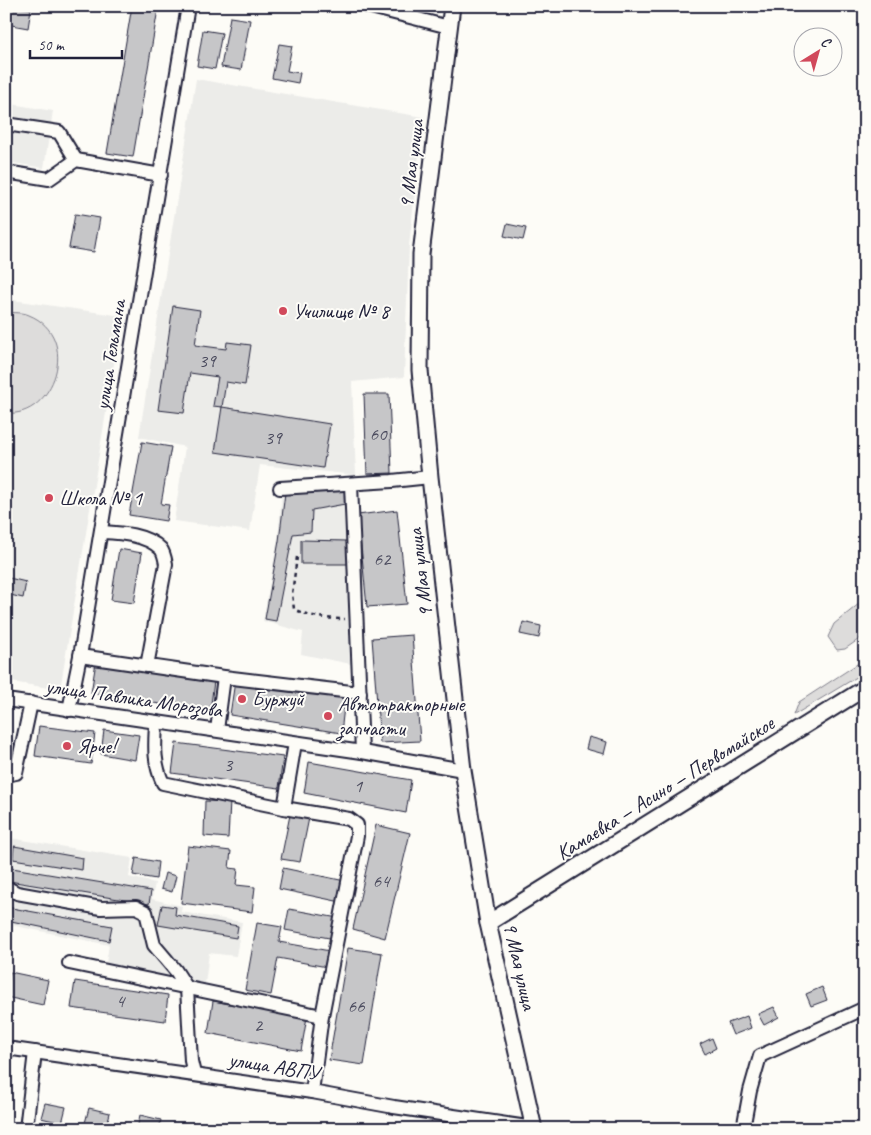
<svg xmlns="http://www.w3.org/2000/svg" width="871" height="1135" font-family="Caveat,sans-serif">
<style>
.built{fill:#ecece9}
.green{fill:#dddcdb;stroke:#807f8b}
.building{fill:#c6c6c8;stroke:#22223b}
.lines{fill:none;stroke-linecap:round;stroke-linejoin:round}
.minor-casing{stroke:#22223b;stroke-width:16}
.major-casing{stroke:#22223b;stroke-width:19}
.path{stroke:#22223b;stroke-width:2.5;stroke-dasharray:4 4;stroke-linecap:butt}
.minor{stroke:#fdfcf7;stroke-width:12}
.major{stroke:#fdfcf7;stroke-width:15}
.poi-dot{fill:#d1495b;stroke:#fdfcf7;stroke-width:2}
.labels{text-anchor:middle;dominant-baseline:central;stroke-width:4;stroke-linejoin:round;paint-order:stroke}
.number-label{font-size:19px;fill:#4b4b5e}
.street-label{font-size:21px;fill:#22223b;stroke:#fdfcf7}
.poi-label{font-size:21px;fill:#22223b;stroke:#fdfcf7;text-anchor:start}
</style>
<rect width="100%" height="100%" fill="#fdfcf7"/>
<filter id="ink" filterUnits="userSpaceOnUse"><feTurbulence type="fractalNoise" baseFrequency=".02" numOctaves="2"/><feDisplacementMap in="SourceGraphic" scale="10" xChannelSelector="R" yChannelSelector="G"/><feConvolveMatrix kernelMatrix="1 2 1 2 8 2 1 2 1" color-interpolation-filters="sRGB"/></filter>
<g filter="url(#ink)">
<g class="built">
<path d="M196,79L423,117L409,246L404,377L352,382L356,475L260,465L250,531L174,521L185,447L139,437Z"/>
<path d="M6,103L53,111L44,168L6,162Z"/>
<path d="M6,299L122,316L60,690L6,681Z"/>
<path d="M347,488L356,665L301,654L303,632L263,621L278,538L282,491Z"/>
<path d="M10,838L132,858L129,877L155,883L152,899L182,906L181,912L242,922L236,956L209,953L205,984L106,963L109,945L6,924V862Z"/>
</g>
<g class="green">
<path d="M6,312C14,313 23,312 29,315C82,336 54,419 6,413Z"/>
<path d="M865,599V635L845,649L837,650L828,637L834,624Z"/>
<path d="M865,659V672L794,715L799,702Z"/>
</g>
<g class="building">
<path d="M6,6L31,9L28,28L6,24Z"/>
<path d="M132,6L158,9L133,157L107,153Z"/>
<path d="M230,17L250,20L241,70L221,67Z"/>
<path d="M203,30L222,33L215,69L197,66Z"/>
<path d="M279,44L292,46L287,71L300,73L298,83L272,78Z"/>
<path d="M75,214L100,218L94,252L69,248Z"/>
<path d="M507,224L526,228L523,240L504,236Z"/>
<path d="M173,306L200,310L195,345L226,349L227,342L251,345L245,385L226,382L222,407L213,406L218,377L190,373L184,413L158,410Z"/>
<path d="M364,394H389L392,473L367,474Z"/>
<path d="M222,407L330,424L323,468L215,452Z"/>
<path d="M142,442L171,447L161,504L169,505L166,521L129,515Z"/>
<path d="M345,490V504L312,510L311,532L293,534L276,621L265,619L279,541L285,493Z"/>
<path d="M397,510L407,604L367,607L358,515Z"/>
<path d="M301,540L347,541L348,564H301Z"/>
<path d="M119,549L142,553L134,603L111,600Z"/>
<path d="M9,578L26,582L23,598L6,594Z"/>
<path d="M523,622L541,626L539,638L520,634Z"/>
<path d="M412,635L420,741L380,743L372,638Z"/>
<path d="M96,662L214,681L210,712L91,693Z"/>
<path d="M235,681L345,698L341,733L230,715Z"/>
<path d="M39,726L95,733L91,764L35,756Z"/>
<path d="M104,730L139,735L135,760L101,754Z"/>
<path d="M589,737L607,742L604,754L586,749Z"/>
<path d="M6,742L16,744L11,769L6,768Z"/>
<path d="M176,743L283,757L279,788L172,773Z"/>
<path d="M309,762L411,780L406,813L304,793Z"/>
<path d="M205,801L230,802L228,838L204,836Z"/>
<path d="M291,810L310,813L300,862L281,859Z"/>
<path d="M376,825L410,833L385,938L353,929Z"/>
<path d="M14,846L83,858L82,870L13,859Z"/>
<path d="M188,846L231,851L229,868L238,869L236,885L255,887L252,912L181,903Z"/>
<path d="M136,858L158,862L156,879L133,875Z"/>
<path d="M12,868L151,891L149,904L9,881Z"/>
<path d="M283,868L345,881L341,902L279,889Z"/>
<path d="M165,873L176,876L172,892L161,889Z"/>
<path d="M162,905L176,907L175,915L238,926L236,938L158,925Z"/>
<path d="M6,907L112,926L109,941L6,920Z"/>
<path d="M289,909L338,918L335,939L285,930Z"/>
<path d="M257,923L282,927L279,942L330,951L327,967L278,958L271,995L245,990Z"/>
<path d="M348,948L382,953L364,1065L329,1060Z"/>
<path d="M10,972L48,980L43,1005L6,997Z"/>
<path d="M75,981L168,995L165,1021L71,1008Z"/>
<path d="M822,987L827,1000L811,1006L806,994Z"/>
<path d="M213,1001L307,1017L301,1051L208,1033Z"/>
<path d="M774,1007L779,1017L764,1025L758,1014Z"/>
<path d="M747,1016L751,1028L733,1035L728,1023Z"/>
<path d="M712,1038L716,1048L705,1054L700,1044Z"/>
<path d="M45,1103L66,1107L62,1123L41,1118Z"/>
<path d="M89,1108L110,1113L106,1128L85,1123Z"/>
<path d="M140,1115L161,1120L159,1129H137Z"/>
<path d="M213,1123L234,1128V1129H212Z"/>
</g>
<g class="lines">
<defs>
<g id="minor">
<path d="M367,6L449,27"/>
<path d="M6,124L59,132L76,160"/>
<path d="M6,172L49,179L76,160L161,175"/>
<path d="M351,484L362,752"/>
<path d="M280,488L392,481L430,477"/>
<path d="M101,532C120,533 146,534 161,549C164,553 165,559 166,564L147,666"/>
<path d="M80,656L224,677L360,693"/>
<path d="M6,700L362,752L463,770"/>
<path d="M69,710L80,656L188,6"/>
<path d="M156,723C155,745 153,762 163,783L284,808L349,819L357,825V836L322,1016L312,1092"/>
<path d="M217,730L224,677"/>
<path d="M6,775L16,773L31,703"/>
<path d="M284,808L295,743"/>
<path d="M6,887L17,893L101,908L136,907L146,912L154,945L176,971L187,988L191,1061L194,1074"/>
<path d="M69,963L322,1016"/>
<path d="M6,1048L312,1092L394,1107L534,1128"/>
<path d="M26,1129L35,1052"/>
<path d="M743,1129L750,1091L760,1056L865,1008"/>
</g>
<g id="major">
<path d="M452,6L421,254L420,370L430,477L463,770L488,923L534,1129"/>
<path d="M488,923L865,688"/>
</g>
</defs>
<use href="#minor" class="minor-casing"/>
<use href="#major" class="major-casing"/>
<path class="path" d="M297,557L292,594L294,609C310,617 327,619 345,619"/>
<use href="#minor" class="minor"/>
<use href="#major" class="major"/>
</g>
</g>
<g class="poi-dot">
<circle cx="283" cy="311" r="5"/>
<circle cx="49" cy="498" r="5"/>
<circle cx="242" cy="699" r="5"/>
<circle cx="328" cy="716" r="5"/>
<circle cx="67" cy="746" r="5"/>
</g>
<g class="labels">
<g class="number-label">
<text x="207" y="361">39</text>
<text x="378" y="434">60</text>
<text x="273" y="438">39</text>
<text x="382" y="559">62</text>
<text x="228" y="765">3</text>
<text x="358" y="786">1</text>
<text x="381" y="881">64</text>
<text x="120" y="1001">4</text>
<text x="356" y="1006">66</text>
<text x="258" y="1025">2</text>
</g>
<g class="street-label">
<text transform="translate(411 164) rotate(-83)">9 Мая улица</text>
<text transform="translate(110 355) rotate(-81)">улица Тельмана</text>
<text transform="translate(420 573) rotate(-97)">9 Мая улица</text>
<text transform="translate(134 698) rotate(8)">улица Павлика Морозова</text>
<text transform="translate(665 788) rotate(-32)">Камаевка — Асино — Первомайское</text>
<text transform="translate(520 966) rotate(77)">9 Мая улица</text>
<text transform="translate(274 1066) rotate(9)">улица АВПУ</text>
</g>
<g class="poi-label">
<text x="293" y="311">Училище № 8</text>
<text x="59" y="498">Школа № 1</text>
<text x="252" y="699">Буржуй</text>
<text x="338" y="704">Автотракторные<tspan x="338" dy="24">запчасти</tspan></text>
<text x="77" y="746">Ярче!</text>
</g>
</g>
<rect width="871" height="1135" fill="none" stroke="#fdfcf7" stroke-width="25"/>
<rect x="12" y="12" width="846" height="1110" fill="none" stroke="#22223b" stroke-width="2" filter="url(#ink)"/>
<g transform="translate(818 52) rotate(37)"><circle r="24" fill="#fdfcf7" stroke="#a5a5ac"/>
<path d="M0-4L9 19L0 12L-9 19Z" fill="#d1495b"/>
<text y="-8" font-size="14" font-weight="bold" text-anchor="middle" fill="#22223b">С</text>
</g>
<path d="M30 50v8h92v-8" fill="none" stroke="#22223b" stroke-width="2.5"/>
<text x="38" y="50" font-size="15" fill="#22223b" stroke="#fdfcf7" stroke-width="4" paint-order="stroke">50 m</text>
</svg>
